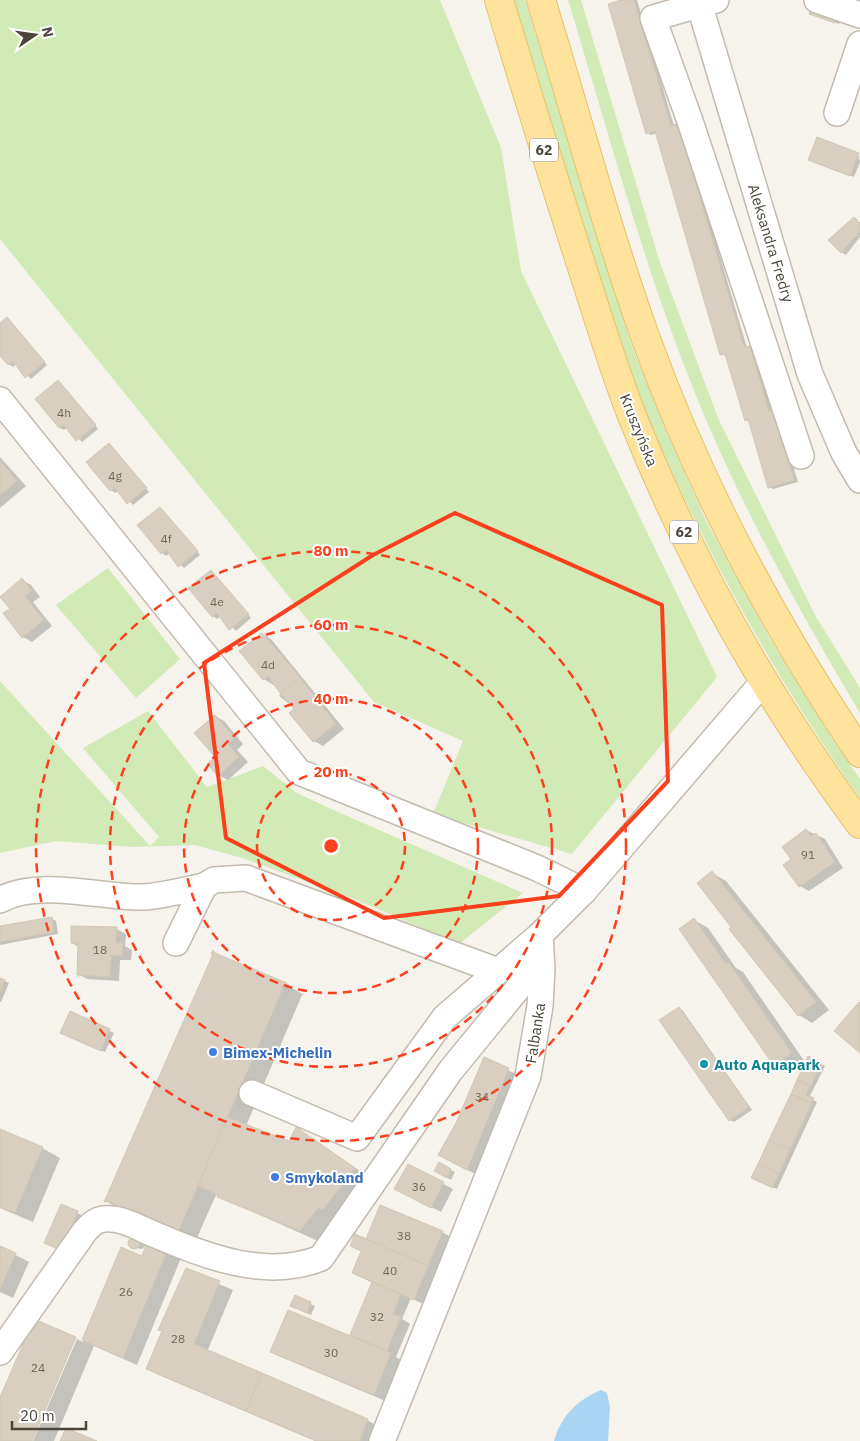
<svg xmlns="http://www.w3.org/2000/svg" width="860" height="1441" font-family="'IBM Plex Sans',sans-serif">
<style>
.green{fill:#d2eab5}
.water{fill:#a9d4f2}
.shadow{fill:#0003}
.building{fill:#d8cfc1;stroke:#d3c7b4}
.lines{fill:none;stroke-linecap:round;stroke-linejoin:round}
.minor-casing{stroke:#c2bbae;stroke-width:28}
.major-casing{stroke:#e6c16a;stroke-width:30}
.minor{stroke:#fff;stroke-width:25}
.major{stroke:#ffe39c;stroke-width:28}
.marked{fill:none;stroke:#fc3f1d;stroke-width:4;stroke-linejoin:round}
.ring{fill:none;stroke:#fc3f1d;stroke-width:2.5;stroke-dasharray:9 6}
.shop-dot{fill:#3f7fe0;stroke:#fff;stroke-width:2}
.culture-dot{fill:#0f9aa8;stroke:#fff;stroke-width:2}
.labels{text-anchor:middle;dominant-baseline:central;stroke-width:4;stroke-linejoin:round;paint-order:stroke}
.number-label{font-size:12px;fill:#6e675b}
.shield{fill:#fff;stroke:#817c74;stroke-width:1}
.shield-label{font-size:14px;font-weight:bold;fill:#4b4439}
.street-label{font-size:15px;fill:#4b4439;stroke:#fff}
.shop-label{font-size:15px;font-weight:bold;fill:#366cbe;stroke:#fff;text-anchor:start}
.culture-label{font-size:15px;font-weight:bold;fill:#0d838f;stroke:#fff;text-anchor:start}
.centre{fill:#fc3f1d;stroke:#fff;stroke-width:2.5}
.ring-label{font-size:15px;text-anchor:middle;font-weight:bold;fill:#fc3f1d;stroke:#fff;stroke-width:4;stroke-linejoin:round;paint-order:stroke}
</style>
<rect width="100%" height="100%" fill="#f6f3ec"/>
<g class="green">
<path d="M0,0H440L501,148L521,271L717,677L572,854L433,814L463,741L374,702L0,239Z"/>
<path d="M514,0H525L630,341L666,431L706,521L770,639L833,740L860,779V798C764,663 676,500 620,345C606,308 596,269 585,231C561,154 537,77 514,0Z"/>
<path d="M568,0H581L660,263L718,418L815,615L860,688V713C791,597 726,479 679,352C636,237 604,118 568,0Z"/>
<path d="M108,568L180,659L136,698L56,605Z"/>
<path d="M0,681L150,846L159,837L83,748L148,711L207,787L263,766L297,793L329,808L523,893L459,944L352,898L242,858L195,845L133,847L56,841L0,853Z"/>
</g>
<path class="water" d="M601,1390L607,1393L610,1407L608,1441H554C561,1416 577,1400 601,1390Z"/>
<g class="shadow">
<path d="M625,0H637L674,126L682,127L747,348L754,349L772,412L778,414L798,482L773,489L769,487L750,422L746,420L727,356L721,354L657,133L651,135L647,133Z"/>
<path d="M810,13L843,14L839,24Z"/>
<path d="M858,154L860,162L854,177L814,162Z"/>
<path d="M854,219L860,223V237L846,255L841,252Z"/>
<path d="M7,319L47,365L31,379L16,364L13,367L8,364L0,354V324Z"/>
<path d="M58,382L98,429L82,442L68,427L64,430L60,428L37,399Z"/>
<path d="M109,445L149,492L133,505L119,490L115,493L111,490L88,462Z"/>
<path d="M0,457L26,486L0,508Z"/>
<path d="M160,508L200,555L184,568L170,553L166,556L162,553L139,525Z"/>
<path d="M211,571L251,618L236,631L221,616L217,619L213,616L190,588Z"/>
<path d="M22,580L31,585L40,597L33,602L52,626L32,642L23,637L11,609Z"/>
<path d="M262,634L271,639L344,729L323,746L314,741L296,709L279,696L282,692L275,683L273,685L264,679L241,651Z"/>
<path d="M215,716L224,721L243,744L237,750L248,762L228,780L218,775Z"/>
<path d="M806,830L825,839L843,868L809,891L800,886L792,860Z"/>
<path d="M712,873L726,881L829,1010L812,1023L799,1015Z"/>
<path d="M51,918L56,921L58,934L0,945V928Z"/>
<path d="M694,920L708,928L736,968L743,972L805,1062L789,1073L775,1065L680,930Z"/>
<path d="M116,929L126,934L125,946L132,950L131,960H120L119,981L87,979L78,974L79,947L72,943Z"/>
<path d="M215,954L287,985L304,995H302L246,1126L289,1143L297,1129L372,1179L318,1241L216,1195L196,1240L123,1211L106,1201Z"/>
<path d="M0,979L9,983L1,1002H0Z"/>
<path d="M679,1008L683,1011L752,1110L734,1122L730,1120Z"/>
<path d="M70,1012L114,1033L105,1052L66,1035Z"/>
<path d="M808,1058L825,1066L809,1098L817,1102L777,1189L753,1177Z"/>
<path d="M485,1059L522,1077L481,1177L454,1163L457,1123Z"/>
<path d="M0,1130L42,1148L60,1158L33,1222L0,1208Z"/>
<path d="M439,1164L455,1172L451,1180L435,1171Z"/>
<path d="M409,1166L453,1189L441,1212L404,1193Z"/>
<path d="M61,1205L81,1215L66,1252Z"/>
<path d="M442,1232L451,1237L423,1304L411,1298L402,1319L410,1324L396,1357L404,1362L388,1402L286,1359L272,1352L356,1339L373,1283L353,1273L366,1241Z"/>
<path d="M132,1237L146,1243L145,1246L142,1249L132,1247L130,1240Z"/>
<path d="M149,1242L181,1258L137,1365L94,1346L54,1441H33L77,1339L83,1342L122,1249L142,1257Z"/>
<path d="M0,1247L29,1262L13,1298L0,1292Z"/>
<path d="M186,1270L233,1290L207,1352L367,1420L381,1428L377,1441H315L161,1376L147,1368Z"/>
<path d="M295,1297L315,1306L311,1315L296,1308Z"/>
</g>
<g class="building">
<path d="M621,0H634L671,126L678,123L744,347L750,346L769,412L774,410L794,480L768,488L748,419L745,421L725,354L720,355L655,131L646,134L608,4Z"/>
<path d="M813,1L839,10L835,23L809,14Z"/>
<path d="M817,137L859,153L850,176L808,160Z"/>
<path d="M854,217L860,223V231L841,253L828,240Z"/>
<path d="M7,317L45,362L25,378L13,361L8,365L0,356V323Z"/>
<path d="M58,380L96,425L76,441L64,425L59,428L35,399Z"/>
<path d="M109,443L147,488L127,504L115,488L110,491L86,462Z"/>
<path d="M0,460L17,481L0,495Z"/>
<path d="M160,507L198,551L178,567L166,550L161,554L137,525Z"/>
<path d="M211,570L249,614L229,630L217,613L212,617L188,588Z"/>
<path d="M22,578L32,591L25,596L44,620L22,638L3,613L10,609L0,597Z"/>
<path d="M262,633L300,677L280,693L268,676L263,680L239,651Z"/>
<path d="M300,677L336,724L313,742L289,713L294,709L280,693Z"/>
<path d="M215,715L235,738L228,744L239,757L218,776L207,764L215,757L194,733Z"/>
<path d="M806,829L811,836L816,833L835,862L799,887L783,865L791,859L782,847Z"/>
<path d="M712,871L816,1002L798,1016L729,929L731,927L697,883Z"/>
<path d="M52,917L54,932L0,942V926Z"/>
<path d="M694,918L726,964L729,963L792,1053L774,1066L679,929Z"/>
<path d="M71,926L117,927L116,943H123L122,956L111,955L110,977L77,975L78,944L71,943Z"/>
<path d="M213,950L215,953L287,983L286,987L284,986L179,1230V1234L108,1201L104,1202L213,954H211Z"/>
<path d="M0,978L5,980L0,992Z"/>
<path d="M859,1002L860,1003V1053L834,1031Z"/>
<path d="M679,1007L749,1107L729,1121L659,1020Z"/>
<path d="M70,1011L110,1029L101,1051L60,1033Z"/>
<path d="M808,1056L822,1062L811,1086L797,1080Z"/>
<path d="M484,1057L509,1068L467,1170L438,1155L456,1123Z"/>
<path d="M797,1080L810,1086L806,1095L814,1098L812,1103L791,1094Z"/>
<path d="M791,1094L812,1103L790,1150L769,1140Z"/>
<path d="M227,1117L289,1141L296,1127L355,1168L323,1210L318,1208L300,1231L217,1197L218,1195L198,1186Z"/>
<path d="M0,1129L43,1147L15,1213L0,1207Z"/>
<path d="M769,1140L790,1150L779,1174L758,1164Z"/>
<path d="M439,1162L451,1169L447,1178L434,1171Z"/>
<path d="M408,1164L444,1182L431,1208L394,1189Z"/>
<path d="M758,1164L779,1174L773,1188L751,1178Z"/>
<path d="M61,1204L78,1211L62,1251L44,1243Z"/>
<path d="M380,1205L443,1231L428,1266L366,1239Z"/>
<path d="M355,1234L428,1266L414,1300L352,1273L361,1251L350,1246Z"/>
<circle cx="134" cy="1243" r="6"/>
<path d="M148,1240L168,1249L123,1358L82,1340L121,1247L142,1256Z"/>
<path d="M0,1246L16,1253L0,1289Z"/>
<path d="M186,1268L220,1281L194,1344L262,1373L246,1411L146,1369L162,1331L158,1330Z"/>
<path d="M372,1282L401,1294L393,1314L401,1317L387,1351L350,1335Z"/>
<path d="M295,1295L311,1302L307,1313L290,1306Z"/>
<path d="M288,1310L391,1353L374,1395L270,1352Z"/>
<path d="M34,1319L76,1337L32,1441H0V1397Z"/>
<path d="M262,1373L368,1419L360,1441H317L246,1411Z"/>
<path d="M66,1428L97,1441H60Z"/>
</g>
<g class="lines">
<defs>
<g id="minor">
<path d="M698,0L810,374L844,453L860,480"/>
<path d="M716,0L653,18L690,121L801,456"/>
<path d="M817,0L860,15"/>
<path d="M837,113L860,44"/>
<path d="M0,400L299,772L537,868L584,891"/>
<path d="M0,900C38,878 102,898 143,897C163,896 184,890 204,886"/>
<path d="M176,943L204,886L214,880L246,878L498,971"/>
<path d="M252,1093L357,1138L445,1017L540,935"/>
<path d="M0,1352L85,1231C91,1225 95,1220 104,1219C120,1217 137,1227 151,1233C203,1255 265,1281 321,1258L451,1070L541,960"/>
<path d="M382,1441L528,1076L540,1006L542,969L540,935L584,891L764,681"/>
</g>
<g id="major">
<path d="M499,0C524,84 550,168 577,252C595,307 611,362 632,416C690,561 767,699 860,824"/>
<path d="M541,0C576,113 606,228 646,339C699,485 773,624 860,753"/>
</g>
</defs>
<use href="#minor" class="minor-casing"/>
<use href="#major" class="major-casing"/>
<use href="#minor" class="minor"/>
<use href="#major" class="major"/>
</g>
<path class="marked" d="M455,513L662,605L668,781L559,896L384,918L226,838L204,663L373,555Z"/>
<g class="ring">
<circle cx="331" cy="846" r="74"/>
<circle cx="331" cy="846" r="147"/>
<circle cx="331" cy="846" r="221"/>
<circle cx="331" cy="846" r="295"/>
</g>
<g class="shop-dot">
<circle cx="213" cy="1052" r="5"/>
<circle cx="275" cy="1177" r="5"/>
</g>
<circle class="culture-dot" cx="704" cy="1064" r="5"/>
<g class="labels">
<g class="number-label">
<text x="64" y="412">4h</text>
<text x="115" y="475">4g</text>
<text x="166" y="538">4f</text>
<text x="217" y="601">4e</text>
<text x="268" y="664">4d</text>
<text x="808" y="854">91</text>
<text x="100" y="949">18</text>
<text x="482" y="1096">34</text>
<text x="419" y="1186">36</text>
<text x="404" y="1235">38</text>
<text x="390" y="1270">40</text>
<text x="126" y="1291">26</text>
<text x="377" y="1316">32</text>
<text x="178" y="1338">28</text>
<text x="331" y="1352">30</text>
<text x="38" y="1367">24</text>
</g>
<g class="shield">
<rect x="530" y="138.5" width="28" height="23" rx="4"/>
<rect x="670" y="520.5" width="28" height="23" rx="4"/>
</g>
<g class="shield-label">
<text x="544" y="150">62</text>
<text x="684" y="532">62</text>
</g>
<g class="street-label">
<text transform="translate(771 243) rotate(73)">Aleksandra Fredry</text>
<text transform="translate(639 430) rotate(68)">Kruszyńska</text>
<text transform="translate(535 1033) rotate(-81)">Falbanka</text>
</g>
<g class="shop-label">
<text x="223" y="1052">Bimex-Michelin</text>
<text x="285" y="1177">Smykoland</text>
</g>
<g class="culture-label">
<text x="714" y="1064">Auto Aquapark</text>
</g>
</g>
<circle cx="331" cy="846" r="8" class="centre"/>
<g class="ring-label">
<text x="331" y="556">80 m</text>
<text x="331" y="630">60 m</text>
<text x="331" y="704">40 m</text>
<text x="331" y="777">20 m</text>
</g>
<g transform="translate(35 35) rotate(77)" stroke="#ffffff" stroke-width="4" paint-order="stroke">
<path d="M0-4L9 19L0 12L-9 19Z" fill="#4b4439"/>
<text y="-8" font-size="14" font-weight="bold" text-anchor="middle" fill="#4b4439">N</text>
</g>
<path d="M12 1421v8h74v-8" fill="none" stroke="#4b4439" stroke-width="2.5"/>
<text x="20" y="1421" font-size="15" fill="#4b4439" stroke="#ffffff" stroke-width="4" paint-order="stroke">20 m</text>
</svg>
